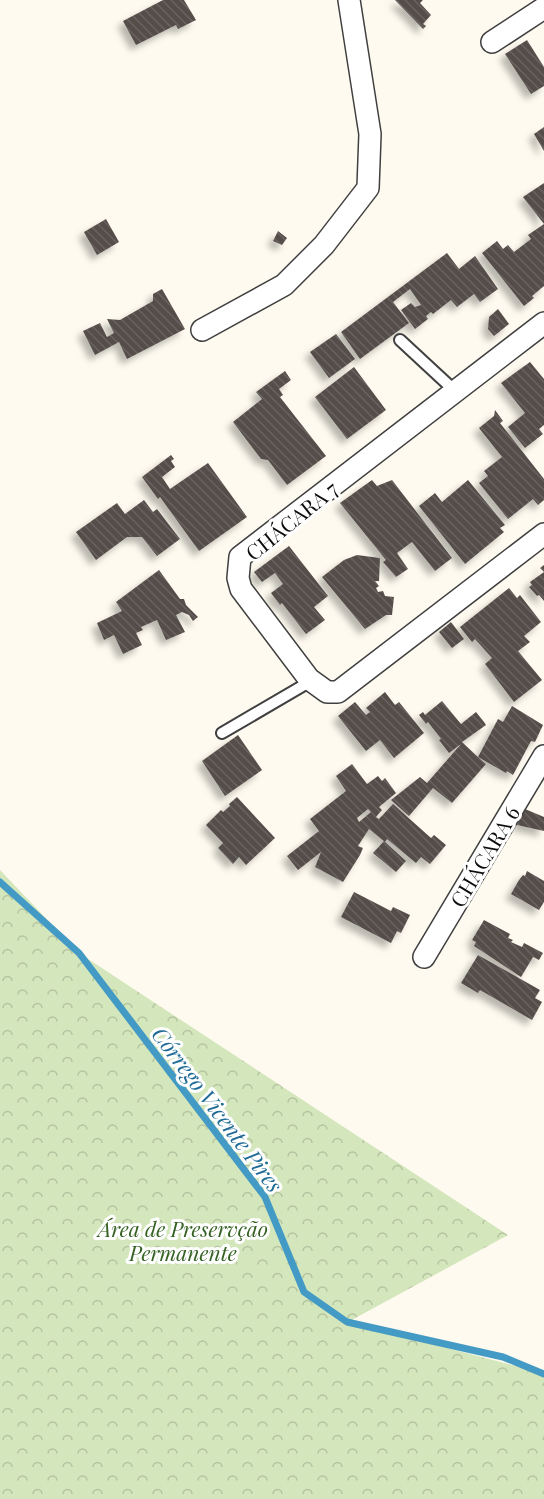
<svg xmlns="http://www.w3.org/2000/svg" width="544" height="1499" font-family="'Playfair Display',serif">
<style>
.park{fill:url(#park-crowns)}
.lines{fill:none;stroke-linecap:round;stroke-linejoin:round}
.stream{stroke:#439ac4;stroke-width:7}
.building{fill:url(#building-back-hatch);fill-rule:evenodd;filter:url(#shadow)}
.service-casing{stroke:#404040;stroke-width:14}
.minor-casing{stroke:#404040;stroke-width:24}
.service{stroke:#fff;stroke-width:10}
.minor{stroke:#fff;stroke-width:21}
.labels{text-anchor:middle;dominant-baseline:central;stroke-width:6;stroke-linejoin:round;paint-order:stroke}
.street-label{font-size:21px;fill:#0d0d0d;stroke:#fff}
.park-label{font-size:21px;font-style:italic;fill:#346122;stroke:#fff}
.water-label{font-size:22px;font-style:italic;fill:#1f6b96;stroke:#fff}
</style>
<defs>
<pattern id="park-crowns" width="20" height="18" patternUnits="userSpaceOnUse" patternTransform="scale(1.5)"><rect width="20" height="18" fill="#d4e6bb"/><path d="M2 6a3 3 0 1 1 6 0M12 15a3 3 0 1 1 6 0" fill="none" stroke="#b5c4a0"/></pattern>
<pattern id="building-back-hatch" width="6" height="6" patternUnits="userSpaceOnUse" patternTransform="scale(1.5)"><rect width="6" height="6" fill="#554e4a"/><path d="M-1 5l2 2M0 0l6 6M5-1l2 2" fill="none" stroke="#686360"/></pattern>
<filter id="shadow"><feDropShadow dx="-5.5" dy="5.5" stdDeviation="3" flood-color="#0004"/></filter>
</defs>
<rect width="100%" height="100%" fill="#fefaef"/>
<path class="park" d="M0,870L79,953L508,1235L348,1322L539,1372L544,1376V1499H0Z"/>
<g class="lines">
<path class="stream" d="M0,882L79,953L265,1197L304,1292L347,1322L503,1357L544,1374"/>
</g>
<g class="building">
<path d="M163,0H184L196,20L178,29L176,25L136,45L123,21Z"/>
<path d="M395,0H423L420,3L431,15L423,24L426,26L423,29Z"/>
<path d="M527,40L544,67V86L531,94L505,54Z"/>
<path d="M544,127V151L534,134Z"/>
<path d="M544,183V224L523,197Z"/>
<path d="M106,219L119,242L97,255L84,232Z"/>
<path d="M544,224V286L532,296L534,298L524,306L482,253L497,241L503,249L508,245L514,252L531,239L528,235Z"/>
<path d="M278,231L287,238L282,245L273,241Z"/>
<path d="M447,253L459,269L475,256L498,289L480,302L474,294L457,307L451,300L433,314L431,312L426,316L428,319L415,329L401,310L411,303L415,307L421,305L410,289L393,302L409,323L360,359L341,332Z"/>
<path d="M162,289L185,329L127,359L119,342L95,355L83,331L100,323L107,337L114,333L107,319L120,320L153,301V294Z"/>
<path d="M498,309L509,324L494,336L488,329L489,317Z"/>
<path d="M336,334L355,359L329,378L310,352Z"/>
<path d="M530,362L544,379V425L539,429L543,434L525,448L508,427L525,413L501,383Z"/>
<path d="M354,367L386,410L347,439L315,397Z"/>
<path d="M285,371L291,380L279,389L283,395L280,397L326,456L287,485L268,460L261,459L233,422L262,399L256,392Z"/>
<path d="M495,410L503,421L500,423L544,479V500L538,505L533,499L508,519L479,483L488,476L484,471L502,457L479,428L494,416Z"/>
<path d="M171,455L174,459L171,461L175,467L162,477L170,489L208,463L247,517L199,551L160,497L158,499L142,477Z"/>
<path d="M372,480L377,486L392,480L452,558L435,571L412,542L397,553L408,569L396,577L383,562L386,560L340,503Z"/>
<path d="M468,480L505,525L500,528L504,532L465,564L419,506L435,493L442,502Z"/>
<path d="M144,500L153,512L157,509L180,539L157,556L142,537H127L96,560L76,532L117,503L125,514Z"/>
<path d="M289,546L328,596L314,607L325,620L306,634L282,603L280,605L271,593L283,584L275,573L262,582L254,572Z"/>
<path d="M357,555L380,558L379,581H375L379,586L376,588L378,592L383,591L385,596L394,597L392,615H386L365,629L322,577L344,560Z"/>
<path d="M544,565V601L539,595L537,596L529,587L532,585L530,582L544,572L540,568Z"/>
<path d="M159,570L180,599H184L186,605L198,617L193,621L189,615L182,612L176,615L185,632L166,640L157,620L141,627L143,630L136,633L142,645L123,654L114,635L104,640L97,623L122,611L116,602Z"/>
<path d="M509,588L517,598L520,595L541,622L524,636L530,642L518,651L542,680L514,702L485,664L492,658L475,639L472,642L460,627Z"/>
<path d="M451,622L464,639L452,648L439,632Z"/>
<path d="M385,692L395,705L399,702L424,733L394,758L380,740L366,751L338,716L355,702L366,715L370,712L366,708Z"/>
<path d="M442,701L461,724L476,712L484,722L486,725L462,742L478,757L498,719L503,722L512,706L543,725L535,742L531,741L513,775L507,771L506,773L478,757L486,764L452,803L433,788L409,816L391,800L420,777L427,783L461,744L449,753L439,740L441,739L428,722L426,724L419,715L423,712L425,715Z"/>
<path d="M238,735L262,770L225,796L202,761Z"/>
<path d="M352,764L367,784L378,776L382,781L385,778L396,793L379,807L382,810L376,817L379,819L393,804L431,838L434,835L446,845L430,864L421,857L416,863L387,839L385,842L369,829L358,846L363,848L360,855L343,882L315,867L321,852L298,870L287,856L319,831L310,819L346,791L336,776ZM368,809L371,812L359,822L357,818Z"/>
<path d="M237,797L275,838L246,865L239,857L233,864L218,848L223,843L206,825L221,810L223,812L230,806L229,804Z"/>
<path d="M525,809L544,817V831L517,825Z"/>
<path d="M384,841L406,861L396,872L373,853Z"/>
<path d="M527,871L544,881V902L539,910L511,894L519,880L523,875L525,876Z"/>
<path d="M354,892L391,911L393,907L410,915L401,933L397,931L391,943L341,917Z"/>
<path d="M484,920L510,934L508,938L513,940L511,942L522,947L524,943L543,953L539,960L533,957L521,977L474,946L476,942L472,940Z"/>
<path d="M478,955L540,990L535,998L542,1002L532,1020L480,990L478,993L461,983Z"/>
</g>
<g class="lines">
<defs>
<g id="service">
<path d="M400,340L455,391"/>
<path d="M222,733L311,681"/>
</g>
<g id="minor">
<path d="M492,42L544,8"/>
<path d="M544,323L240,557L238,578L241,589L309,679L327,692H338L544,534"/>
<path d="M202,330L284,285L324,245L368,188L370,134L349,0"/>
<path d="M424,957L544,756"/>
</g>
</defs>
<use href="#service" class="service-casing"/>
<use href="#minor" class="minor-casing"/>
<use href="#service" class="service"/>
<use href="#minor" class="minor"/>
</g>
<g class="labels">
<g class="street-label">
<text transform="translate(291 520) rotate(-39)">CHÁCARA 7</text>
<text transform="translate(484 856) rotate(-59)">CHÁCARA 6</text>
</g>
<g class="park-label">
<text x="183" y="1228">Área de Preservção<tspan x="183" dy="24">Permanente</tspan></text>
</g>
<g class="water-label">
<text transform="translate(218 1109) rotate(53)">Córrego Vicente Pires</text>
</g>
</g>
</svg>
